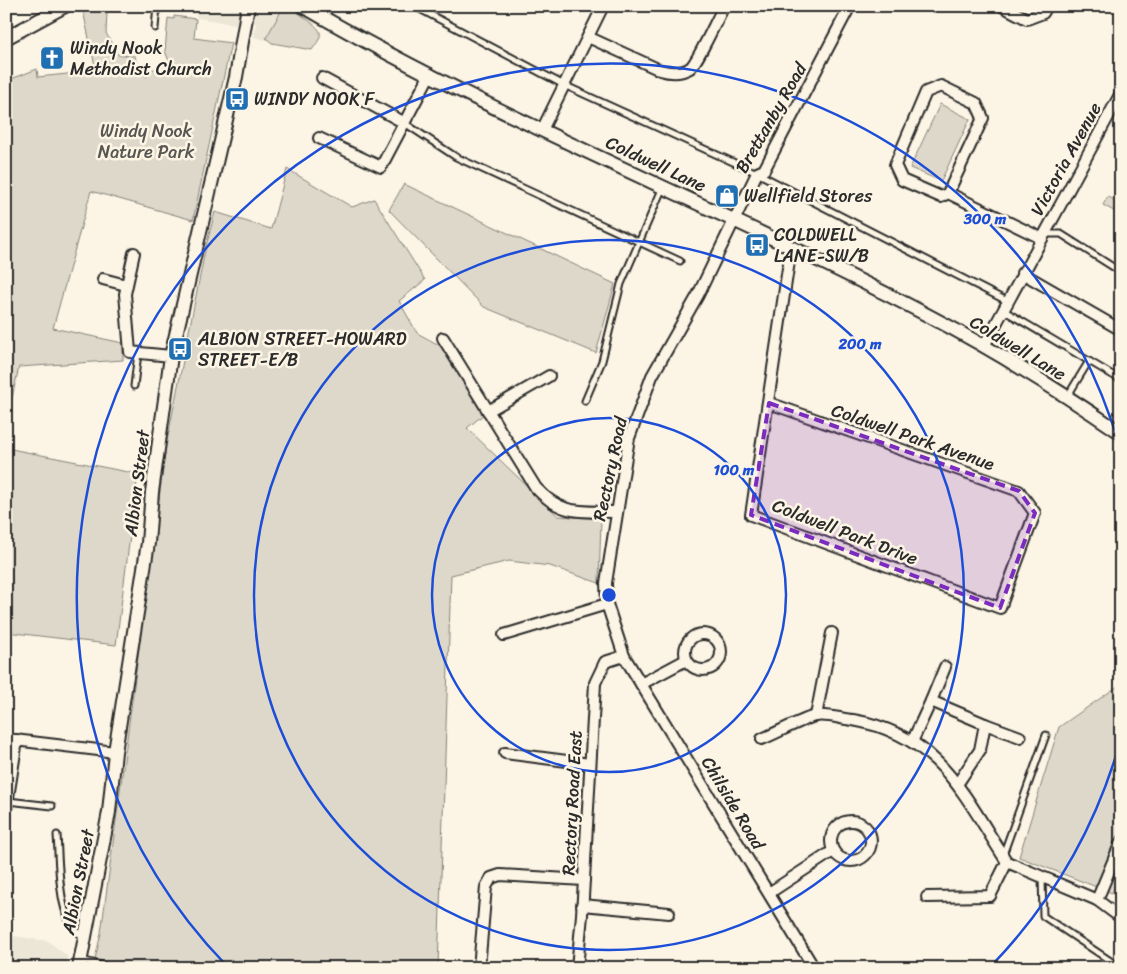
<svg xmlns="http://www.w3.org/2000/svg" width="1127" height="974" font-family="Sriracha,sans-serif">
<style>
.built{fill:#ece6d7}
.green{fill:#ded8ca;stroke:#84827a}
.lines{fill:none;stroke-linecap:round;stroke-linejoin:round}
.service-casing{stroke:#2b2b2b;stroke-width:9}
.minor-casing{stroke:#2b2b2b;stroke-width:14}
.tertiary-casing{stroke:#2b2b2b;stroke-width:16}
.service{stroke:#fcf5e5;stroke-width:5}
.minor{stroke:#fcf5e5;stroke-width:10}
.tertiary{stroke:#fcf5e5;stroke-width:12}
.marked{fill:#7b2cbf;fill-opacity:0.2;stroke:#7b2cbf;stroke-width:4;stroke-dasharray:10 6;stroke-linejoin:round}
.ring{fill:none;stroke:#1d4ed8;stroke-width:2.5}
.labels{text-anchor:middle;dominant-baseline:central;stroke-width:5;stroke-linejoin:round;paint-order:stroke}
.poi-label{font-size:18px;fill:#2b2b2b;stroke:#fcf5e5;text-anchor:start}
.street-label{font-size:18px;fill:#2b2b2b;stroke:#fcf5e5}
.park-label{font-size:18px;fill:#585653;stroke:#fcf5e5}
.centre{fill:#1d4ed8;stroke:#fcf5e5;stroke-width:2.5}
.ring-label{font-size:15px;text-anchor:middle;font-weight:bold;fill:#1d4ed8;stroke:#fcf5e5;stroke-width:5;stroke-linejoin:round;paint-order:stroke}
</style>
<rect width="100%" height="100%" fill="#fcf5e5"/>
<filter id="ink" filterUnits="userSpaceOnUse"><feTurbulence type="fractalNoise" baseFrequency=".02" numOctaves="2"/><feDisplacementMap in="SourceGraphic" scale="10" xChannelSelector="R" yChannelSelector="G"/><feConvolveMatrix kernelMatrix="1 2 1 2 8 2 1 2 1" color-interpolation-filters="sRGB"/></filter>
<g filter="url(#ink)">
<g class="built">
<path d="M176,6H284L265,40L254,37L256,23L233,24L197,18L196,14L175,11Z"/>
<path d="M6,935L48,941L67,956V968H6Z"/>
</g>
<g class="green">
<path d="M82,6H103V12H107L106,33L118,55L135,56L138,70L147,77L152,70L169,61L165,51L168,18L174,19V16L196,19L194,38L231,43L193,220L91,191L53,328L123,343V360L19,367L6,424V81L37,69L38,77L96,71Z"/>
<path d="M284,6C291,7 318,25 320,32C322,38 315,45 312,50L272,43L266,38Z"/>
<path d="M940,104L970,119L941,181L910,168Z"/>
<path d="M287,169L352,207L374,199L425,280L399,301L417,333L441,346L483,415L467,428L558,516L601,519L599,583L550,566L509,561L451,575L438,968H93L101,933L166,446L206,246L215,212L271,229Z"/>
<path d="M404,184L615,284L596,353L484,307L389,210Z"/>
<path d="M1108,196L1121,205V215L1103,205Z"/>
<path d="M6,448L138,474L116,645L6,632Z"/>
<path d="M1121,684V872L1112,893L1019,857L1059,727Z"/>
</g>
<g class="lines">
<defs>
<g id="service">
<path d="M414,6L564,85L757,173L1007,301"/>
<path d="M325,18L330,6"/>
<path d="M155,28L157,6"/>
<path d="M403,122L456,157L680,261"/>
<path d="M1045,234H1061L1121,272"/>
<path d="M1003,310L1121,380"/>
<path d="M134,386L138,353"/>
<path d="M1067,397L1089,361"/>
<path d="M585,401L602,361L621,284L663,187"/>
<path d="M8,801L52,806"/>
<path d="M57,835C59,857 57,929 84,936"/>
<path d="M1005,855L1004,852L1046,735"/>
<path d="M1042,877L1043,916L1121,968"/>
<path d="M81,960L113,968"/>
</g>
<g id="minor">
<path d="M1002,6L1027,19L1043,13L1047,6"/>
<path d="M588,37L660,70C670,73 680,74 690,68C697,63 718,17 724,6"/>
<path d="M322,78L403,122"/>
<path d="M542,130L603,6"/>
<path d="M319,138L381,167L430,74"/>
<path d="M948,193L983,118L976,103L941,86L926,92L895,165L902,180L941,197L948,193L1041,238"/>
<path d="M134,253L125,294L130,352L171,356"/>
<path d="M1022,273L1121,330"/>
<path d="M103,279L126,285"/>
<path d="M443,338L536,488C562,516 580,511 616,512"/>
<path d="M984,346L1121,93"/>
<path d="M769,403L1019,491L1035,513L1000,608L751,515L791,248"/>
<path d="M488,411L549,376"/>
<circle cx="703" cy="652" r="18"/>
<path d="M504,635L607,604"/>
<path d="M641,684L686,660"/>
<path d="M931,701L945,667"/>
<path d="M816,716L832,633"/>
<path d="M985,724L1020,737"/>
<path d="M6,739L115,752"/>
<path d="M762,739C779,732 798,721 815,716C827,714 842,719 853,720C940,735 964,796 1007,862"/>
<path d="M912,742L931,701L985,724L980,750L958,783"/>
<path d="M505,753L590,764"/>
<path d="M6,810L17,740"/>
<circle cx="851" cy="841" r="20"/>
<path d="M769,893L833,851"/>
<path d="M927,897L990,896L1007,862L1097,900L1121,918"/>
<path d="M1097,900L1121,842"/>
<path d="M582,905L669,913"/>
<path d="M479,968L486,887L491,878L500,875L584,880"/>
<path d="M577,968L582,915L595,683L605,662L624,656"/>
<path d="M814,968L624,656L607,604L606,583L629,438L652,376L698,295L757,173L764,170L850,6"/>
</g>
<g id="tertiary">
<path d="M303,6C505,124 724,208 931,317C996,351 1060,391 1121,433"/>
<path d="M6,38L65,6"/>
<path d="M79,968L109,812L115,752L148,543L152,492L171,356L236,77L248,6"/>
</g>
</defs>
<use href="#service" class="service-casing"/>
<use href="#minor" class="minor-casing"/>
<use href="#tertiary" class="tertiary-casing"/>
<use href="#service" class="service"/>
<use href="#minor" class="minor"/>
<use href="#tertiary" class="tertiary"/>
</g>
</g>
<path class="marked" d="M769,403L1019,491L1035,513L1000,608L751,515Z"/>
<g class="ring">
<circle cx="609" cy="595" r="177"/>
<circle cx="609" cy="595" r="355"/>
<path d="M1120 742A532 532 0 0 1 992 965M226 965A532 532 0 1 1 1120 448"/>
</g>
<defs>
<symbol id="church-square" viewBox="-11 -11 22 22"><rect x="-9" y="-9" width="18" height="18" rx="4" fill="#1f6fb2" stroke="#fcf5e5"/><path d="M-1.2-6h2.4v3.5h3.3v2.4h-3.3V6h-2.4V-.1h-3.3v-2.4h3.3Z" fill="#fff"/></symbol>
<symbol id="bus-square" viewBox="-11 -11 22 22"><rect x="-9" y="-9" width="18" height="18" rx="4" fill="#1f6fb2" stroke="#fcf5e5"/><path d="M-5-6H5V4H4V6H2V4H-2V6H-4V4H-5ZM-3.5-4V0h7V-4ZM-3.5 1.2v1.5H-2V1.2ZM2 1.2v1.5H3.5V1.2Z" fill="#fff"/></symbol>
<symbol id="shop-square" viewBox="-11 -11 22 22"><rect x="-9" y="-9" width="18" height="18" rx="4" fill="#1f6fb2" stroke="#fcf5e5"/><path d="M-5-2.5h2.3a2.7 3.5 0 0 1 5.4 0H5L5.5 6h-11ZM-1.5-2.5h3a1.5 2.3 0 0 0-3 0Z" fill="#fff"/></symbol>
</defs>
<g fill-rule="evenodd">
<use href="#church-square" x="38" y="44" width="28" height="28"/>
<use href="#bus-square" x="223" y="85" width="28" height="28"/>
<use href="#shop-square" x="713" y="182" width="28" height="28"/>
<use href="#bus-square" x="743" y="231" width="28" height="28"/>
<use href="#bus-square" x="166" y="335" width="28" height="28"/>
</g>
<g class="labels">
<g class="poi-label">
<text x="70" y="48">Windy Nook<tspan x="70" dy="21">Methodist Church</tspan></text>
<text x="254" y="99">WINDY NOOK F</text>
<text x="744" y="196">Wellfield Stores</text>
<text x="774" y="235">COLDWELL<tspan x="774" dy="21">LANE-SW/B</tspan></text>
<text x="198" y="339">ALBION STREET-HOWARD<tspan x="198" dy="21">STREET-E/B</tspan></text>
</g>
<g class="street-label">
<text transform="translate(771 118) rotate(-60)">Brettanby Road</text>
<text transform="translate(1066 159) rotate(-61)">Victoria Avenue</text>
<text transform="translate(656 164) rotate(25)">Coldwell Lane</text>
<text transform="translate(1018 348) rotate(31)">Coldwell Lane</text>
<text transform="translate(913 437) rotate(19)">Coldwell Park Avenue</text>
<text transform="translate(610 469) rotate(-78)">Rectory Road</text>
<text transform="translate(137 483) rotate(-83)">Albion Street</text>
<text transform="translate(845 532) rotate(21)">Coldwell Park Drive</text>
<text transform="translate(572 803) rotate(-87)">Rectory Road East</text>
<text transform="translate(733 803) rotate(59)">Chilside Road</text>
<text transform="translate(78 882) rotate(-79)">Albion Street</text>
</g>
<g class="park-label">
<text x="146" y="131">Windy Nook<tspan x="146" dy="21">Nature Park</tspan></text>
</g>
</g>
<circle cx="609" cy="595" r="8" class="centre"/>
<g class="ring-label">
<text x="985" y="224">300 m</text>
<text x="860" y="349">200 m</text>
<text x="734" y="475">100 m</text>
</g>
<rect width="1127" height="974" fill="none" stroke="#fcf5e5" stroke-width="25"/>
<rect x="12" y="12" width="1102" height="949" fill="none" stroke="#2b2b2b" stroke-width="2" filter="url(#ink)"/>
</svg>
